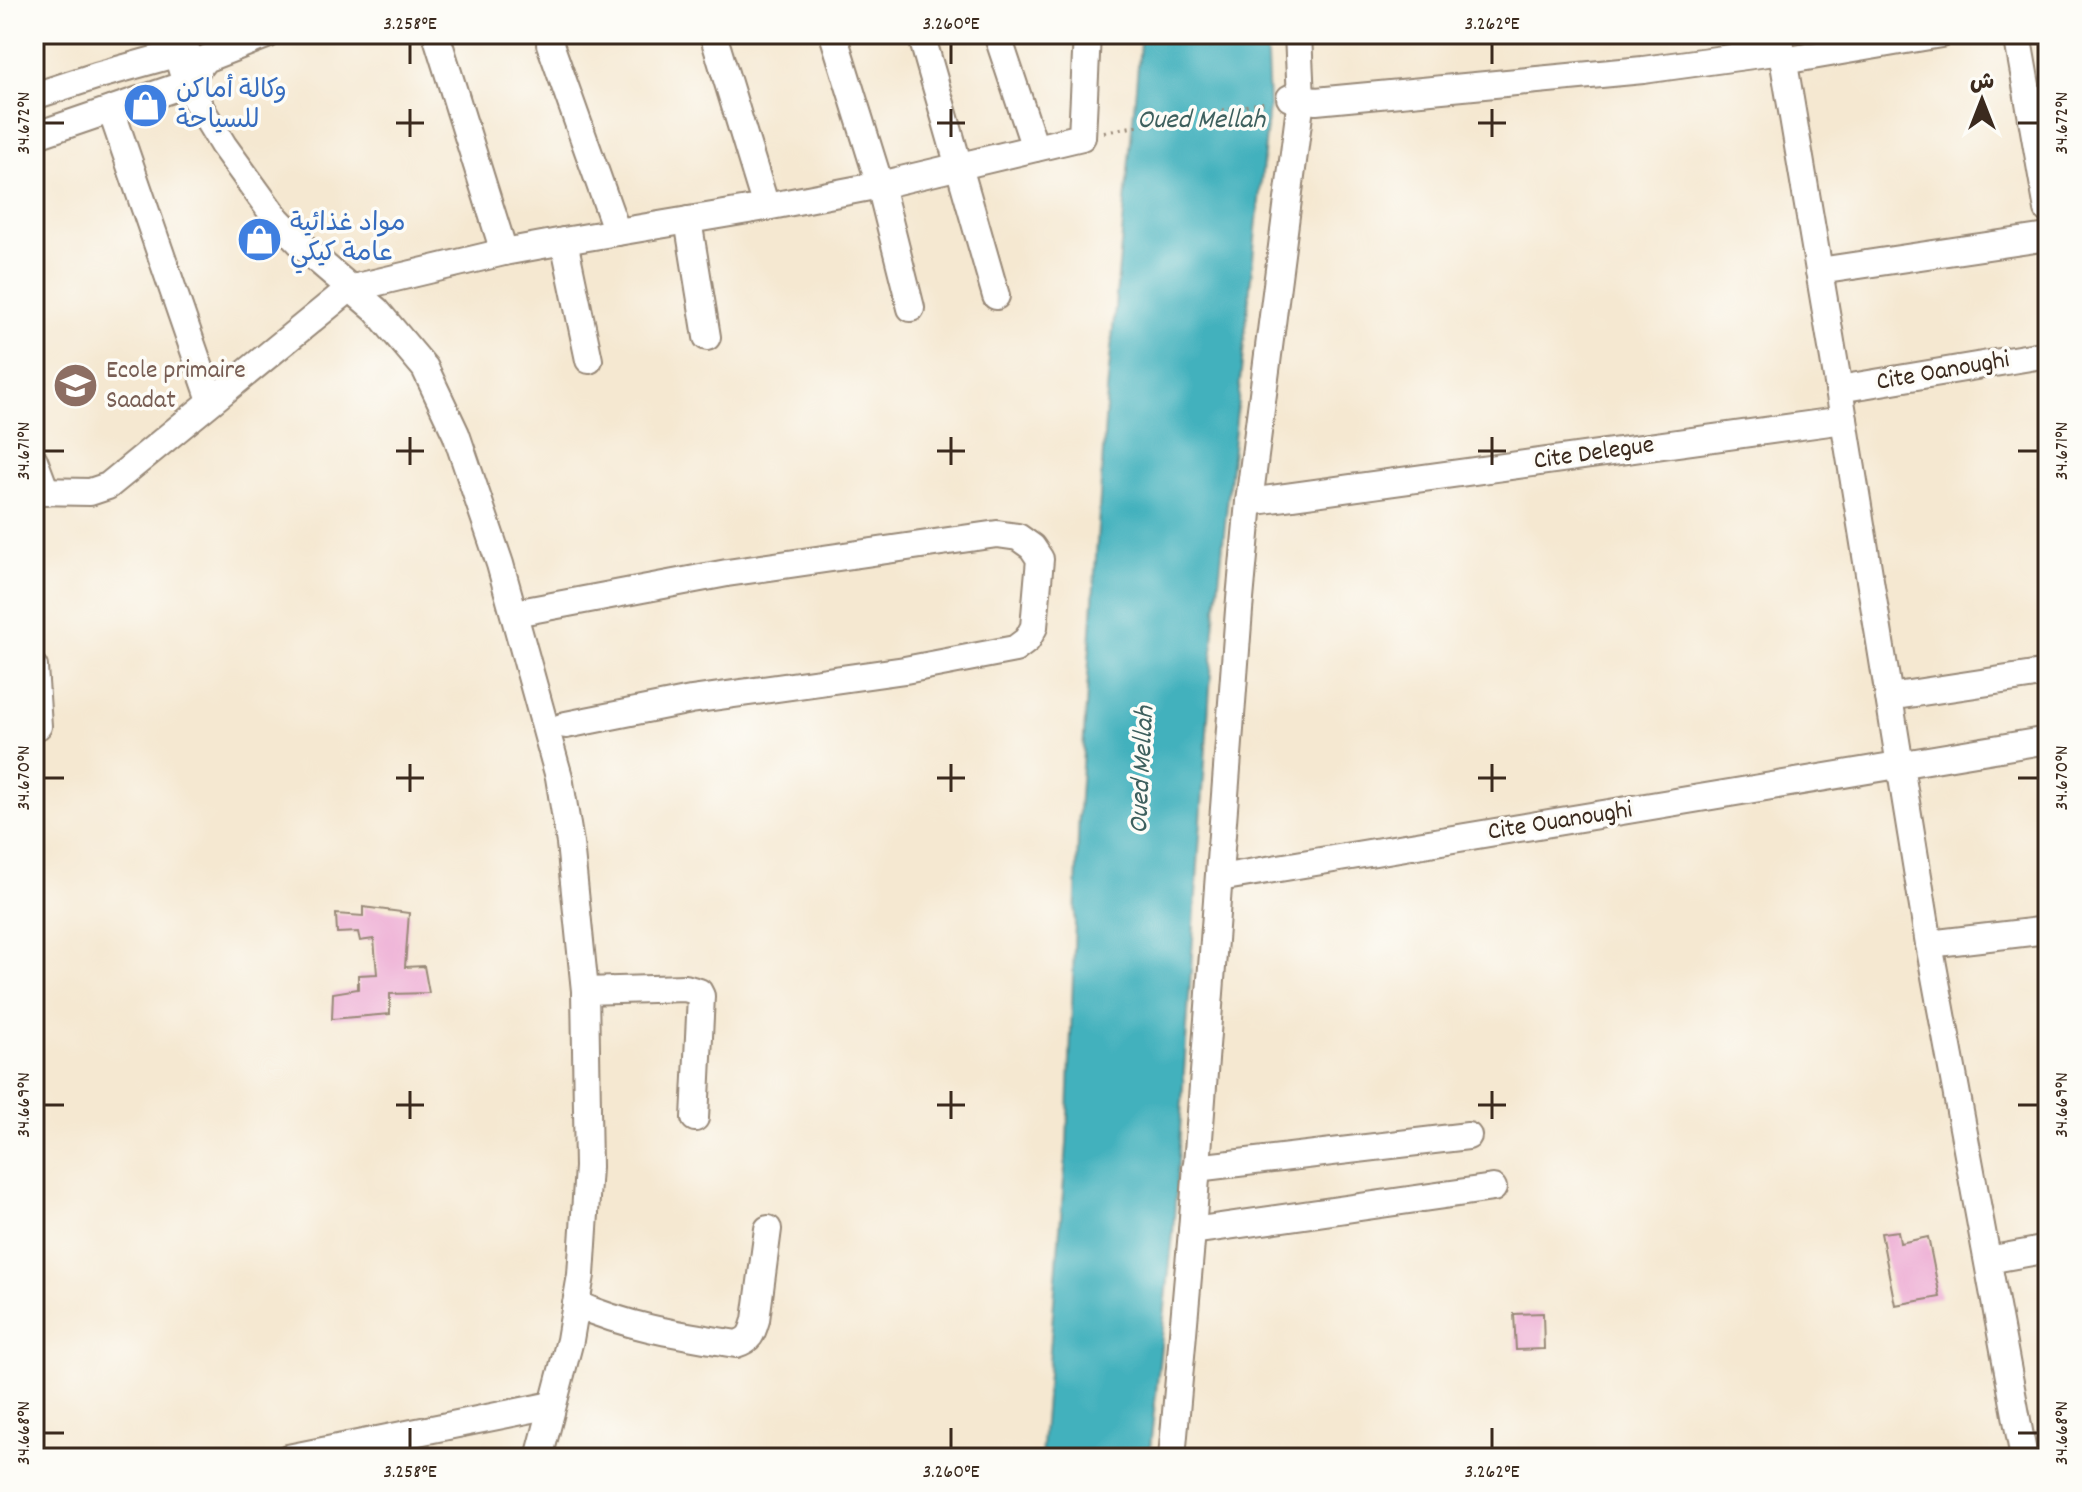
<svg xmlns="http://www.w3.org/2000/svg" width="2082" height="1492" font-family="Dekko,'Playpen Sans Arabic',sans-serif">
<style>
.water{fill:#42b1bd;stroke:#3e6e6e;stroke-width:2}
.building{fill:#edaad3}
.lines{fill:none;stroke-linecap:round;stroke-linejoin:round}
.minor-casing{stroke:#988978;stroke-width:30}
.path{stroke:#988978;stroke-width:4;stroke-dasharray:2 6;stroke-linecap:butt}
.minor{stroke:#fff;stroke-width:26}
.ticks{fill:none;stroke:#3b2a1e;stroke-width:3}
.labels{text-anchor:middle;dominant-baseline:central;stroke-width:7;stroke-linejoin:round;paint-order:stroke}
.shop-label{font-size:26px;fill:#366cbe;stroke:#fdfcf7;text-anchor:start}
.education-label{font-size:26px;fill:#785e54;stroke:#fdfcf7;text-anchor:start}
.street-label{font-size:26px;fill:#3b2a1e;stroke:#fdfcf7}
.water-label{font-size:28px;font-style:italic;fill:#3e605e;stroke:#fdfcf7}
.neatline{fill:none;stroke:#3b2a1e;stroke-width:3}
.ticks-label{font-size:20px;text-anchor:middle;fill:#3b2a1e}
</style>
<rect width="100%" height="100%" fill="#fdfcf7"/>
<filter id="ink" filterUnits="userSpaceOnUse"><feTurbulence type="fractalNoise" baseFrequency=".0125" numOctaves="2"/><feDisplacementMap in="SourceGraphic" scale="16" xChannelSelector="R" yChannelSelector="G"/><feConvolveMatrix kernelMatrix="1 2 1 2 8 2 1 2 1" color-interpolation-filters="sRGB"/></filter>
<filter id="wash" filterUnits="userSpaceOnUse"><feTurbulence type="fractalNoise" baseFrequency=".006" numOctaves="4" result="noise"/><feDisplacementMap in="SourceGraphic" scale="32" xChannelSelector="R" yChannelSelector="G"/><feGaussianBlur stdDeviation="1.8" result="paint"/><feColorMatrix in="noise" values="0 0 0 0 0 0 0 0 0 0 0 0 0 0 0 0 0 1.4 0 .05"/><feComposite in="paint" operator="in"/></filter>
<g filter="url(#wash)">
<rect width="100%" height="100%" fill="#f5e8d1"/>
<path class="water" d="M1141,34H1266L1269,106L1214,629L1173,1234L1149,1458H1041L1067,1144L1079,811L1107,392Z"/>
<g id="blocks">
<g class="building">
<path d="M363,907L409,913L405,967L424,966L429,993L390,994V1014L332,1019L333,993L358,989V975L377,974L374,939L360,941L358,932L337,933L336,914L363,916Z"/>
<path d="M1898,1231L1900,1243L1928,1237L1940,1297L1895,1305L1881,1233Z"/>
<path d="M1543,1313L1544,1349L1516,1350L1514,1314Z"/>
</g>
</g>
</g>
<g filter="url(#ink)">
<use href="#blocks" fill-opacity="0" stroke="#988978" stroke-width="2"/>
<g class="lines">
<defs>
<g id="minor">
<path d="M171,34L186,84L223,145L275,217L313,256L376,310L425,368L456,434L500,564L559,777L570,843L585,991L588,1167L581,1275L576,1304L570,1340L539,1458"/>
<path d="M436,34L504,252"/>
<path d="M551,34L550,44L617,232"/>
<path d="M713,34L766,207"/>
<path d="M833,34L880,185L911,308"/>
<path d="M921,34L996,296"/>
<path d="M997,34L1035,148"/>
<path d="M1779,34L1839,389L1929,944L2024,1458"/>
<path d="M2017,34L2048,210"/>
<path d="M1783,61L1941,34"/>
<path d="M34,96L96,76L175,54L190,56"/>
<path d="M1290,98L1316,101L1643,70L1782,51"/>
<path d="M111,110L211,400"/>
<path d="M34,136L186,84L205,59L269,34"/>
<path d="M688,220L707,337"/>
<path d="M564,241L589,360"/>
<path d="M1819,271L2048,237"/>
<path d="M1839,389L2048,354"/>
<path d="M34,460L46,492"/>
<path d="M34,491L90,492L108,486L349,289L504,252L564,241L766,207L880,185L1082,137L1087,34"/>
<path d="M1249,502L1844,420"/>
<path d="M515,613L727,573L997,534L1018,537L1032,547L1040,559L1034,627L1027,640L1015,649L905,670L691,700L566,725"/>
<path d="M34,667L38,726"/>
<path d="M1889,697L2048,673"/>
<path d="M1219,878L2048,740"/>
<path d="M1929,944L2048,930"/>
<path d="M585,991L685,988L699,992L701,996L695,1118"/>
<path d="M1196,1168L1468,1136"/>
<path d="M1192,1231L1493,1188"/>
<path d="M1988,1260L2048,1249"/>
<path d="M576,1304C627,1327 681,1335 736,1344C750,1340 752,1334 756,1320L768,1229"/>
<path d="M288,1458L552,1405"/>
<path d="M1172,1458L1192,1231L1239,610L1249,502L1301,99L1298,34"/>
</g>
</defs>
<use href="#minor" class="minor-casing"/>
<path class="path" d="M1104,132L1268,102"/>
<use href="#minor" class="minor"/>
</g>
</g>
<path class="ticks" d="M410,44V64M951,44V64M1492,44V64M410,109V137M951,109V137M1492,109V137M44,123H64M396,123H424M937,123H965M1478,123H1506M2018,123H2038M410,437V465M951,437V465M1492,437V465M44,451H64M396,451H424M937,451H965M1478,451H1506M2018,451H2038M410,764V792M951,764V792M1492,764V792M44,778H64M396,778H424M937,778H965M1478,778H1506M2018,778H2038M410,1091V1119M951,1091V1119M1492,1091V1119M44,1105H64M396,1105H424M937,1105H965M1478,1105H1506M2018,1105H2038M410,1428V1448M951,1428V1448M1492,1428V1448M44,1433H64M2018,1433H2038"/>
<defs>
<symbol id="shop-disc" viewBox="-11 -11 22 22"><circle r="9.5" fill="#3f7fe0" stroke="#fdfcf7"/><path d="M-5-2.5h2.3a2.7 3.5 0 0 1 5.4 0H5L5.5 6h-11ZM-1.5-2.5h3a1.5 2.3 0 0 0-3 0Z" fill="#fff"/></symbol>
<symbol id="school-disc" viewBox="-11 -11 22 22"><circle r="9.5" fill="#8d6e63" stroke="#fdfcf7"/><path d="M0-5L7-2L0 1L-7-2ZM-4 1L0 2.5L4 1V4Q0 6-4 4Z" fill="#fff"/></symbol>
</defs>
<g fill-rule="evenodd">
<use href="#shop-disc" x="120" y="80" width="51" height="51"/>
<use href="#shop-disc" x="234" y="214" width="51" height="51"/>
<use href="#school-disc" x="50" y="360" width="51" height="51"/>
</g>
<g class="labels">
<g class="shop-label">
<text x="176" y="91">وكالة أماكن<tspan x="176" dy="30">للسياحة</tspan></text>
<text x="290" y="224">مواد غذائية<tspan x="290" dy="30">عامة كيكي</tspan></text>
</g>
<g class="education-label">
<text x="106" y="371">Ecole primaire<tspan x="106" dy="30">Saadat</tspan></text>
</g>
<g class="street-label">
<text transform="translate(1943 372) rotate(-10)">Cite Oanoughi</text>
<text transform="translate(1594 454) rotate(-8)">Cite Delegue</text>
<text transform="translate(1560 822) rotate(-9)">Cite Ouanoughi</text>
</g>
<g class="water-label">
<text x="1201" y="122">Oued Mellah</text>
<text transform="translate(1144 770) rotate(-87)">Oued Mellah</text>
</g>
</g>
<rect width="2082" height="1492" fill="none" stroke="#fdfcf7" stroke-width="88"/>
<g transform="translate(1982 100)" stroke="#fdfcf7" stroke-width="6" paint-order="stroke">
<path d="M0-6L14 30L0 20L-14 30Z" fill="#3b2a1e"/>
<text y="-12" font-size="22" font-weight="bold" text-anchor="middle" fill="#3b2a1e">ش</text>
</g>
<rect x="44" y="44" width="1994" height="1404" class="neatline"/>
<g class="ticks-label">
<text x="410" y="29">3.258°E</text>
<text x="951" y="29">3.260°E</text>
<text x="1492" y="29">3.262°E</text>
<text transform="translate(22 123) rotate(-90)" y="7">34.672°N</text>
<text transform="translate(2060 123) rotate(-90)" y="7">34.672°N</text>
<text transform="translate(22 451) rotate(-90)" y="7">34.671°N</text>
<text transform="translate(2060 451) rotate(-90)" y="7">34.671°N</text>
<text transform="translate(22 778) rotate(-90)" y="7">34.670°N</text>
<text transform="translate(2060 778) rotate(-90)" y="7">34.670°N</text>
<text transform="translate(22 1105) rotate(-90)" y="7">34.669°N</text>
<text transform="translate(2060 1105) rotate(-90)" y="7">34.669°N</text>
<text transform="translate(22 1433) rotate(-90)" y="7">34.668°N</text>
<text transform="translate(2060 1433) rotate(-90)" y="7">34.668°N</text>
<text x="410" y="1477">3.258°E</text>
<text x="951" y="1477">3.260°E</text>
<text x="1492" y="1477">3.262°E</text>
</g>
</svg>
